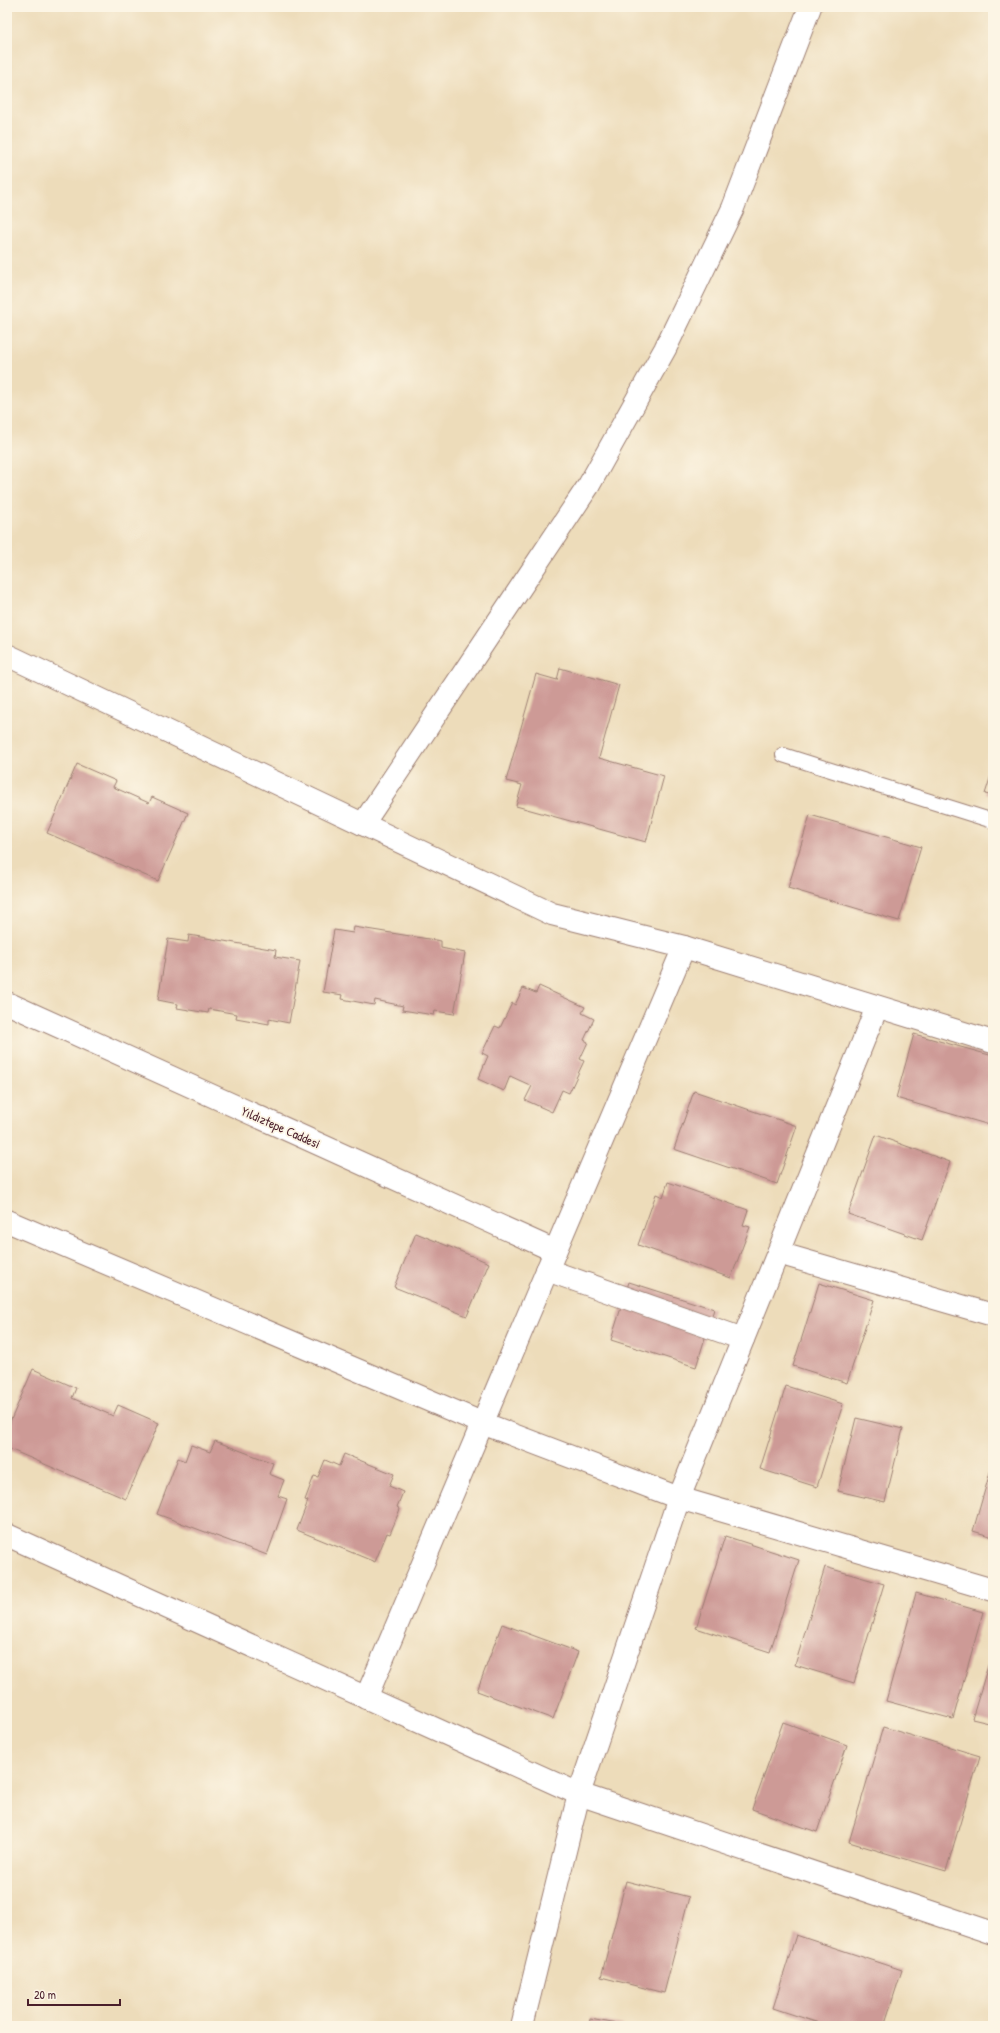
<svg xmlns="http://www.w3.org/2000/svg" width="1000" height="2033" font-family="'Patrick Hand',sans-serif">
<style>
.building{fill:#cd9a96}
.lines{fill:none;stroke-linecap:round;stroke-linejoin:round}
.service-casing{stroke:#9c7e72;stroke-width:16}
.minor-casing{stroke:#9c7e72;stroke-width:24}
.service{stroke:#fff;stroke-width:14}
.minor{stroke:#fff;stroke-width:22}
.labels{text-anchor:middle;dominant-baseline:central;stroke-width:3.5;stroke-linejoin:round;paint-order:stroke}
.street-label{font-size:13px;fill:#4a1f2b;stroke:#fcf5e5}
</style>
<rect width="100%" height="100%" fill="#fcf5e5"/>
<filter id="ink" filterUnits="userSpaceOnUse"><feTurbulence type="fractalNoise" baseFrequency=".025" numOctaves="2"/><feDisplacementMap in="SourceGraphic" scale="8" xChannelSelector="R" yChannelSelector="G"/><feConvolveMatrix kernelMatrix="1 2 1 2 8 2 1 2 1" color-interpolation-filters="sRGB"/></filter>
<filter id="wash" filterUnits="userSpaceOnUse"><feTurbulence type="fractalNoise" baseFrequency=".012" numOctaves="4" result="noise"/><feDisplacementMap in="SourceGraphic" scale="16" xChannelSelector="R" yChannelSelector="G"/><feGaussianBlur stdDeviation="0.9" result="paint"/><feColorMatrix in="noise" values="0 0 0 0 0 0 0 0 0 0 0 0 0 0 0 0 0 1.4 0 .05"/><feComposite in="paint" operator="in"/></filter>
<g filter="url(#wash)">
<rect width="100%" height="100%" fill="#eddcba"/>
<g id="blocks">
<g class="building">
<path d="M560,668L619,685L599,758L664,776L646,842L516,806L522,785L506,781L536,674L557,680Z"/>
<path d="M77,764L116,781L113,787L149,803L152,797L188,813L158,881L47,833Z"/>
<path d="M993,769V796L985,794Z"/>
<path d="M810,815L921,847L899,921L788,888Z"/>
<path d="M354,927L441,941V948L465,953L454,1014L435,1011L434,1015L402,1010L403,1006L375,1000L374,1005L342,999L343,995L323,992L334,930L353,933Z"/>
<path d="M189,935L276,950L275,957L300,961L289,1023L269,1019V1024L236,1018L237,1014L209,1009L208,1013L177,1008L178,1004L158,1000L168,939L188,942Z"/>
<path d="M539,986L585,1007L582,1013L594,1019L584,1040L588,1042L580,1059L584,1061L569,1093L562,1090L552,1112L525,1100L532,1086L510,1076L504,1091L478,1079L488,1056L482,1053L495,1026L500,1028L512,1003L515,1005L523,988L536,993Z"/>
<path d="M914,1034L993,1056V1126L896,1098Z"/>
<path d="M694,1091L797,1126L777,1184L674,1149Z"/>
<path d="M876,1135L950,1162L922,1240L848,1214Z"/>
<path d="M668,1182L748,1210L743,1225L750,1227L731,1278L638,1245L656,1194L663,1197Z"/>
<path d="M416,1233L489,1263L467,1316L394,1287Z"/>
<path d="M629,1282L714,1309L696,1367L611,1340Z"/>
<path d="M819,1283L874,1300L847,1383L793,1366Z"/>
<path d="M33,1369L76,1388L72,1398L113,1416L118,1405L159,1423L126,1499L7,1448V1429Z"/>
<path d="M786,1386L843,1404L817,1487L760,1469Z"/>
<path d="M856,1418L903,1429L885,1502L838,1491Z"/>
<path d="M215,1441L273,1463L269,1474L284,1480L278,1496L287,1499L267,1555L157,1514L178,1458L185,1461L191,1445L210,1452Z"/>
<path d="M344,1454L394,1474L389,1486L403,1492L397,1507L400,1509L390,1534L387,1533L375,1562L297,1530L308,1501L305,1500L314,1476L318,1477L325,1460L339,1466Z"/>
<path d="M993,1462V1537L973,1531Z"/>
<path d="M725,1536L799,1560L770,1652L696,1628Z"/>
<path d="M825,1567L884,1584L854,1683L795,1665Z"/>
<path d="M916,1593L983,1612L953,1719L886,1701Z"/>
<path d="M502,1624L578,1652L553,1719L477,1691Z"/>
<path d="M993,1649V1724L972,1719Z"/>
<path d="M783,1722L847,1745L817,1832L752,1809Z"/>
<path d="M883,1727L980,1756L946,1871L849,1842Z"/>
<path d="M626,1881L689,1897L664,1993L601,1977Z"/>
<path d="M796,1935L902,1970L884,2026H828L773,2008Z"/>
<path d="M590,2019L623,2025V2026H589Z"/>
</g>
</g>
</g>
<g filter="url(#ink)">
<use href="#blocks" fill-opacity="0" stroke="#9c7e72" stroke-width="1"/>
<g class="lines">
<defs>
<path id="service" d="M783,755L993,821"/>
<g id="minor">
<path d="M7,655L552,914L684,947"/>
<path d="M363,824L589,485L665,349L733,208L810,7"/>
<path d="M7,1003L555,1251"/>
<path d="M7,1221L482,1423L679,1498L993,1590"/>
<path d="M778,1253L993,1315"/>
<path d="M547,1270L743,1339"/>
<path d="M7,1535L579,1794L993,1933"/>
<path d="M366,1698L684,947L993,1042"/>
<path d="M522,2026L579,1794L679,1498L877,1007"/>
</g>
</defs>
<use href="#service" class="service-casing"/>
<use href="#minor" class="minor-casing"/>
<use href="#service" class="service"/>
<use href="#minor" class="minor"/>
</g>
</g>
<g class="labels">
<g class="street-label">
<text transform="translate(281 1127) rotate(24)">Yıldıztepe Caddesi</text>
</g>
</g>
<rect width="1000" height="2033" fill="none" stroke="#fcf5e5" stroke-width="24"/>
<path d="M28 1999v6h92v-6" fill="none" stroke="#4a1f2b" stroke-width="2"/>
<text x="34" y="1999" font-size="12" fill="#4a1f2b" stroke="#fcf5e5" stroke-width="3" paint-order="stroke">20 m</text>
</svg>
